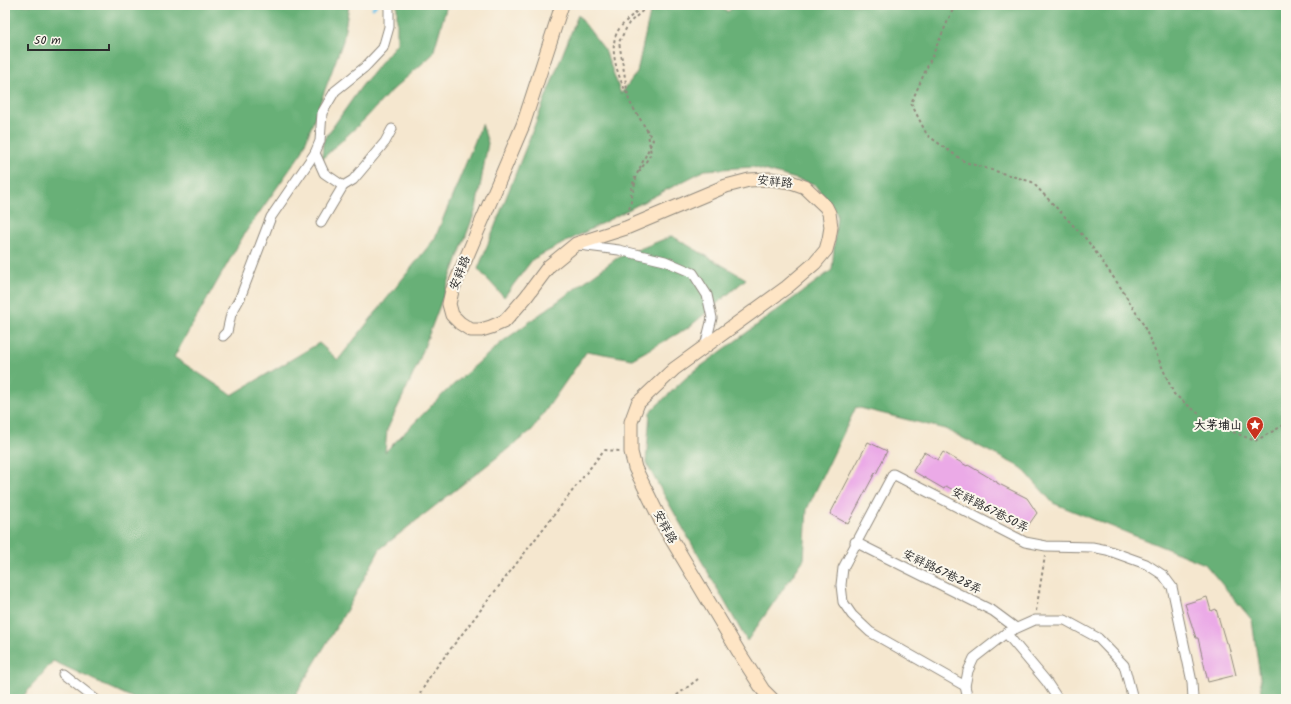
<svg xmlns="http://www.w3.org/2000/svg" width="1291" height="704" font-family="Kalam,'LXGW WenKai TC',sans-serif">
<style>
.forest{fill:#68b077;stroke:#4a6e51}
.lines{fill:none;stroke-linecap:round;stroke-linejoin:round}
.stream{stroke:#6ec2ea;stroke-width:3}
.building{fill:#ebaae7}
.street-casing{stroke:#90897d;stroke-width:11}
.secondary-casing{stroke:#90897d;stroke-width:15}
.path{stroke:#90897d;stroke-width:2;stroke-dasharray:3 3;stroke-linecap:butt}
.street{stroke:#fff;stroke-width:9}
.secondary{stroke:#fee5c5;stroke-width:13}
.labels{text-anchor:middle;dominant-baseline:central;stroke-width:4;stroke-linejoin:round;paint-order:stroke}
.street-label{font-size:12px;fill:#2b2b2b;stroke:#fbf7ec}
.poi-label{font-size:12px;font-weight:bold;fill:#2b2b2b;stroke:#fbf7ec;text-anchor:end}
</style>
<rect width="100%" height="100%" fill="#fbf7ec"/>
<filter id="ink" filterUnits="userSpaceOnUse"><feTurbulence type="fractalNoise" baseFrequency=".025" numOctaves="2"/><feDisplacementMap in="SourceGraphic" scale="8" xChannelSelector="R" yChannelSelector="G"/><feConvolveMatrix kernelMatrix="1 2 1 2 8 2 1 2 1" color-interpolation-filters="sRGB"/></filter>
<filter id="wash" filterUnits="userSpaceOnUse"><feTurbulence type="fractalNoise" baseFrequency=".012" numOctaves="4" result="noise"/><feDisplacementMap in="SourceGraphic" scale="16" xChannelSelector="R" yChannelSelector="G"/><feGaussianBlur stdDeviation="0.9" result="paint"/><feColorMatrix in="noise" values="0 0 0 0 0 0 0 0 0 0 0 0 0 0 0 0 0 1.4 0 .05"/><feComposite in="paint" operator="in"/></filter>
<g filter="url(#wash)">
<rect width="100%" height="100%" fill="#f5e7cf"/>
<g class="forest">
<path d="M5,5H349L343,41L302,152L245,233L174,357L232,395L319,343L338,360L435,238L482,124L488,143L476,209L417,366L387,430L385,452L444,393L502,342L617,258L672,236L746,279L688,328L632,359L587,351L532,430L380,549L349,606L293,699H135L53,661L21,699H5Z"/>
<path d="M397,5H447L433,54L387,95L365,119L322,159L323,141L361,87L397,43Z"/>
<path d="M675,5H718L727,12L737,5H1286V699H1263L1252,620L1205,564L1053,503L1022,468L945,429L856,407L807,509L804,559L747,641L646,463L650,412L689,375L832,270L837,213L814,184L753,167L705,170L533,259L504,297L478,269L578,15L605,50L621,94L637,72L650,13Z"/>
</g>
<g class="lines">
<path class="stream" d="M373,8L376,5"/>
</g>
<g id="blocks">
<g class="building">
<path d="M868,442L887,451L876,474L875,473L848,524L830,514Z"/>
<path d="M924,452L938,460L943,452L967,466L968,465L997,482V483L1027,498L1037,513L1025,530L946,486L944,489L913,471Z"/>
<path d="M1207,597L1211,611L1216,609L1226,643H1228L1236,675L1208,682L1198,638H1196L1185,604Z"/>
</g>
</g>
</g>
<g filter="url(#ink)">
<use href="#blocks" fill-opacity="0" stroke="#90897d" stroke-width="1"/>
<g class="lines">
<defs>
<g id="street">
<path d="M389,5V27L383,48L365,67L335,91L322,113L320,141L315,153L324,173L343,186L353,180L385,142L392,129"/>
<path d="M321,223L343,186"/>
<path d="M579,245L619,250L665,261L693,273L707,295L712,318L705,346"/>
<path d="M223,336L227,332L231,314L240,298L271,217L315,153"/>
<path d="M855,542L993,611L1016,628"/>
<path d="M1006,633L1046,681L1058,699"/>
<path d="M63,674L95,699"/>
<path d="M965,686L870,632L852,615L843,602L841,585L843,568L893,474L1025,542L1046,546L1092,547L1107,550L1146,564L1163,575L1172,587L1192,682L1193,699"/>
<path d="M968,699L965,686L968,671L974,658L1006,633L1035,620H1065L1098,638L1124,665L1133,699"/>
</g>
<path id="secondary" d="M562,5L523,125L452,291L449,304L452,315L460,323L471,330H481L491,327L505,321L526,297L549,266L576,244L626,228L726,186L749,180L770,179L791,182L805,187L826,207L829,213L831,227L829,239L826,250L815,263L787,287L674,369L638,403L631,422V452L635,468L663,525L740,654L763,690L772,699"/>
</defs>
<use href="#street" class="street-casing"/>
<use href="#secondary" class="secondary-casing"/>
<g class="path">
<path d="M955,5L911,103L927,135L965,162L1032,182L1087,240L1121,288L1143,324L1174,394L1209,422L1255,441L1286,424"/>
<path d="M627,94C618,76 607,47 619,29C626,20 636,12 644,5"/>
<path d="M639,172L651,154L648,133"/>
<path d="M631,196V190L635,177"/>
<path d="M628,215L637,174L653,140L629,101L619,42L629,23L649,5"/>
<path d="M1036,611L1045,556"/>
<path d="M417,699L432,673L604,450L620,451"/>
<path d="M672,699L698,679"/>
</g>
<use href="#street" class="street"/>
<use href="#secondary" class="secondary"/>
</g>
</g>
<defs>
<symbol id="sight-pin" viewBox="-11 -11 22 30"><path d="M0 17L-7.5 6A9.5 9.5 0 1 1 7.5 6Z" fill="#c8321e" stroke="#fbf7ec"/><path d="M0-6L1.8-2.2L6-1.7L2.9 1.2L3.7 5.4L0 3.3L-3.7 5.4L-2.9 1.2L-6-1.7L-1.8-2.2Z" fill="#fff"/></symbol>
</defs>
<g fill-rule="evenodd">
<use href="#sight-pin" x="1245" y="415" width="20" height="27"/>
</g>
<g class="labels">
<g class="street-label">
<text transform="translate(775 182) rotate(6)">安祥路</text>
<text transform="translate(460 273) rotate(-68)">安祥路</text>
<text transform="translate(990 510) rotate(27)">安祥路67巷50弄</text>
<text transform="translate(665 527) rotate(62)">安祥路</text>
<text transform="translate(942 572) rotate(26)">安祥路67巷28弄</text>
</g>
<g class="poi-label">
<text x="1242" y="425">大茅埔山</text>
</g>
</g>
<rect width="1291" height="704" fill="none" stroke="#fbf7ec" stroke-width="20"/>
<path d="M28 44v6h81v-6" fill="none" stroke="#2b2b2b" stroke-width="2"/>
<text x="34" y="44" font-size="12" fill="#2b2b2b" stroke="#fbf7ec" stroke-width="3" paint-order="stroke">50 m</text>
</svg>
